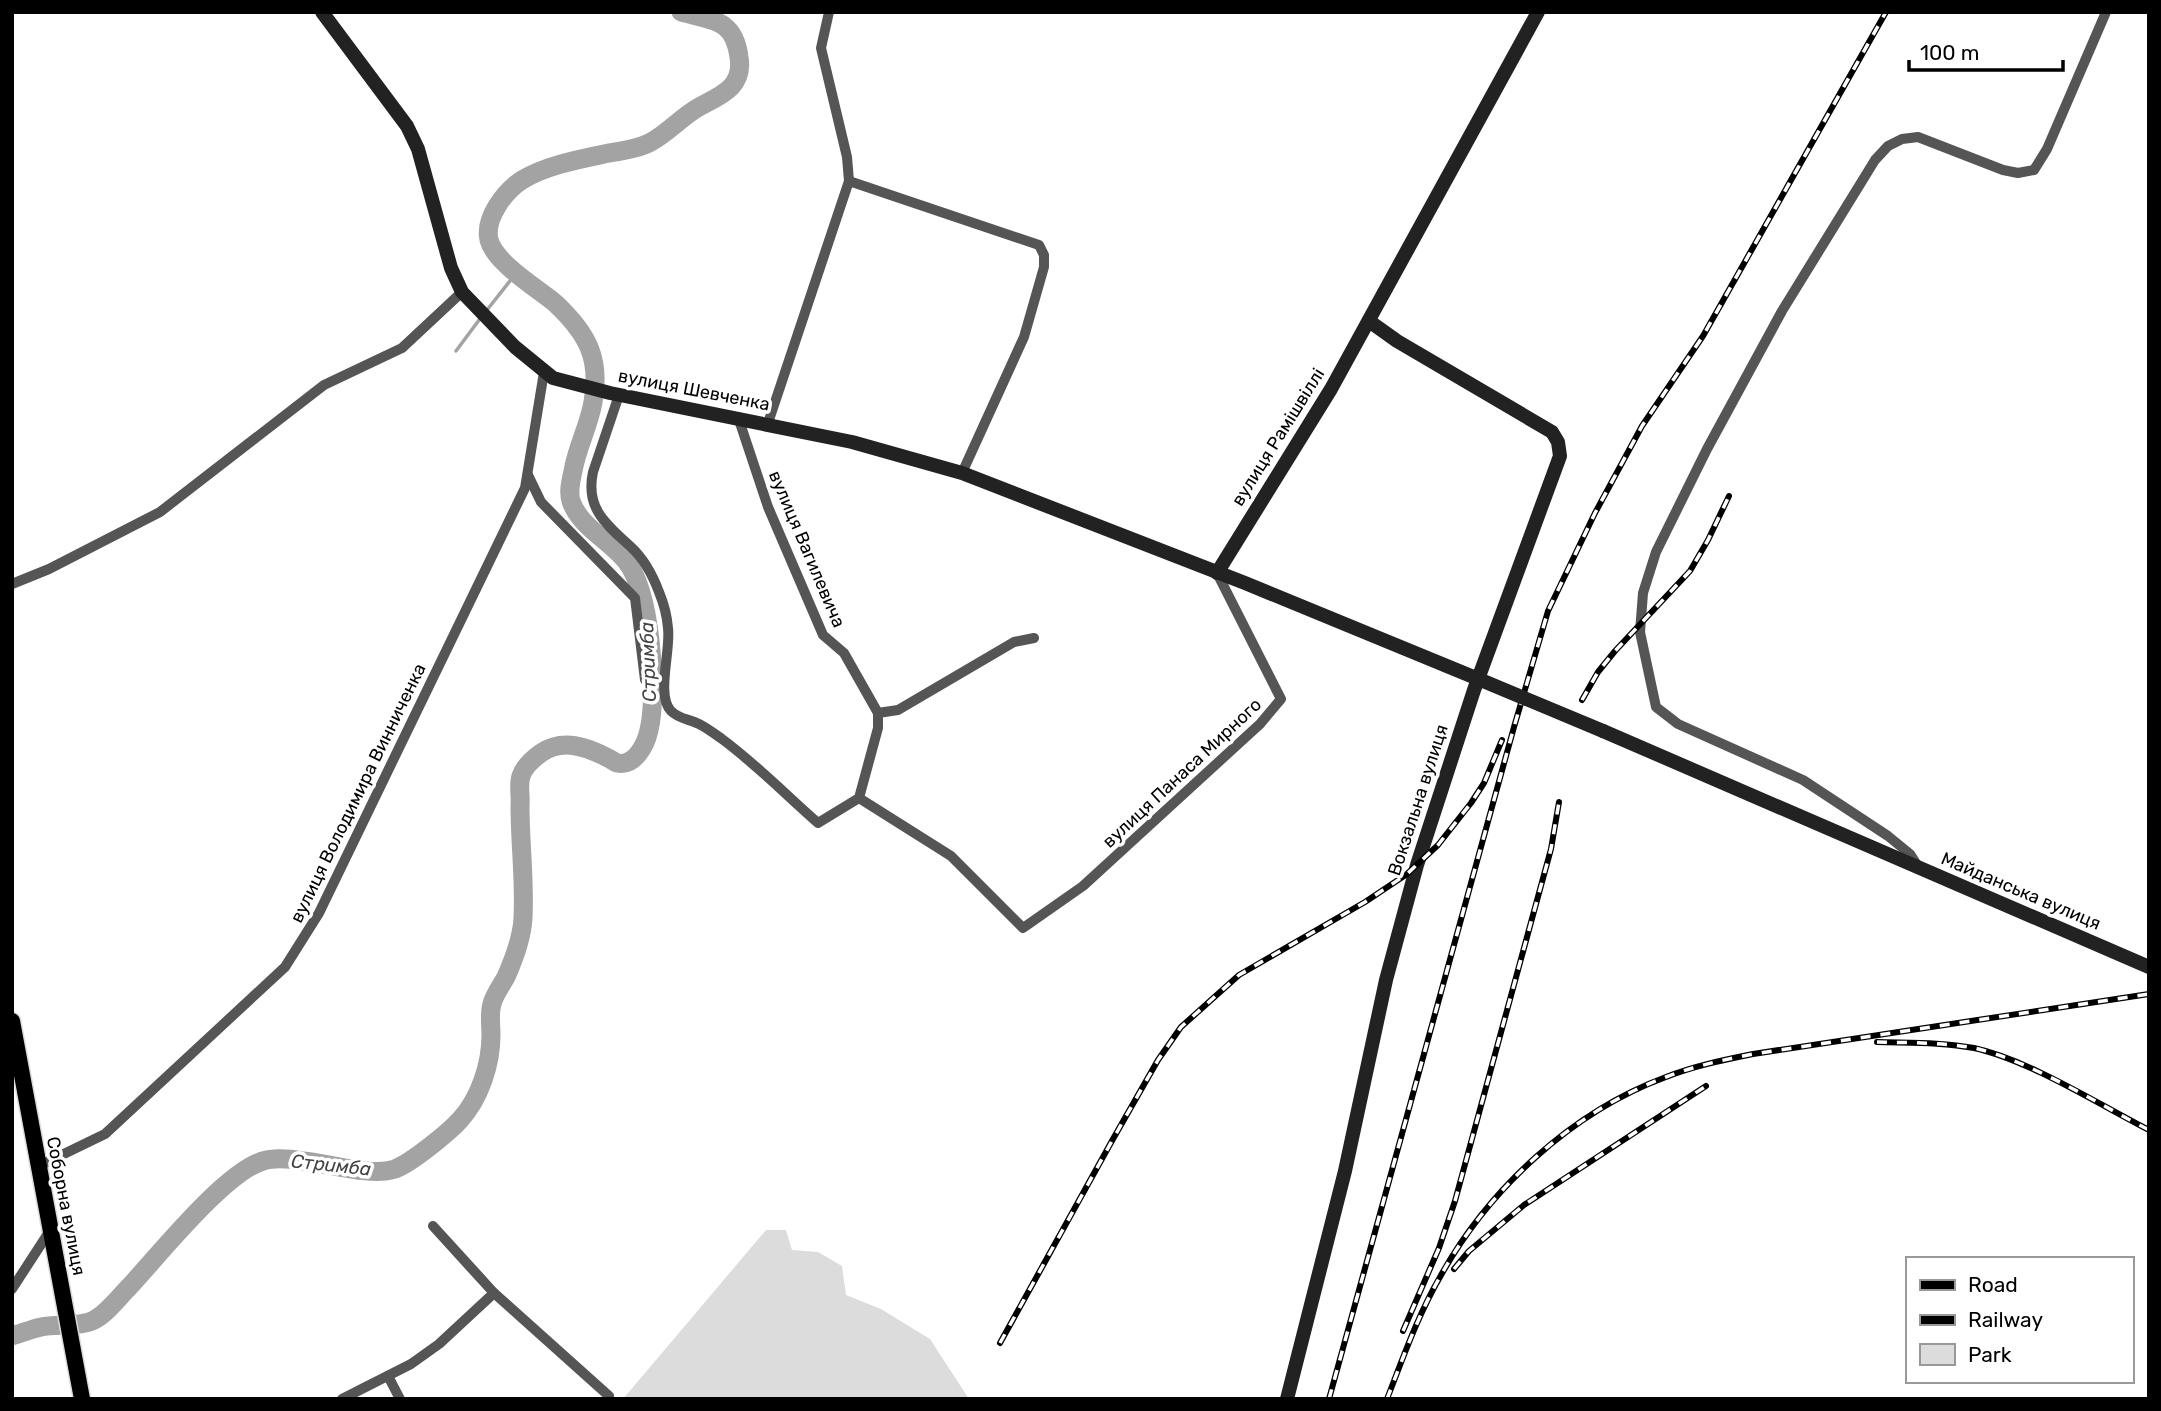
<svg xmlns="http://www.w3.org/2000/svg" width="2161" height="1411" font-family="Rubik,sans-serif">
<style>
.green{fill:#dcdcdc}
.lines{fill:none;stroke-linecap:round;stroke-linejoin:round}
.stream{stroke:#a3a3a3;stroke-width:3.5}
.river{stroke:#a3a3a3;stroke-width:19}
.primary-casing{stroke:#dbdbdb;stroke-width:19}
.street{stroke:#555;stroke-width:10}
.secondary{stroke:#222;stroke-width:14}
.primary{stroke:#000;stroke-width:16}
.rail-casing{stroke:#000;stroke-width:6}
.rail{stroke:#fff;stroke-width:3.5;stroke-dasharray:10;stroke-linecap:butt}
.secondary-bridge{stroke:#222;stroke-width:14}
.labels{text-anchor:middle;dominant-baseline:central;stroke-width:7;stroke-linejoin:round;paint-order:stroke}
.street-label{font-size:18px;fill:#000;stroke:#fff}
.water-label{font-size:19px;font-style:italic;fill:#444;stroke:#fff}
</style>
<rect width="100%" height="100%" fill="#fff"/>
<path class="green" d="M766,1230H786L792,1250L818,1252L842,1266L846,1295L881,1309L930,1339L969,1399H623Z"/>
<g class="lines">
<g class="stream">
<path d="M487,310L517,272"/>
<path d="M456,351L482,316"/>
</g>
<path class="river" d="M12,1336C22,1333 32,1329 41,1327C57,1324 78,1327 92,1321C106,1315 119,1297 130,1286C158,1256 225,1172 263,1161C275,1157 291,1159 303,1161C329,1163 370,1177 395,1169C411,1163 448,1133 460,1120C480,1098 491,1064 491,1035C491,1025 489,1014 492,1004C494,995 501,986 506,977C514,959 522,938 523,918C525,881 520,843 520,806C521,796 518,785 521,776C524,767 534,758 541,753C563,738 587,747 608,758C611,759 614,762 617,763C635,767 646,744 649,730C658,692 651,591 626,561C610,541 579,526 571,501C568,491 571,481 573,471C577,447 589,426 593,402C601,358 587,333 555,303C537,288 495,263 489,240C484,218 505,191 522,180C547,165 581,159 609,153C622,151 637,149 649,143C667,134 681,117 699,107C721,95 744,87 739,57C734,18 712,21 681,12"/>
<defs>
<path id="primary" d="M12,1021L82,1399"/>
</defs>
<use href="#primary" class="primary-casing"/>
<g class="street">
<path d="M829,12L821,48L847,157L849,181"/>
<path d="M619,395L593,472C585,509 607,525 631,547C644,559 653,576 659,592C664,604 667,616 668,628C671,650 656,696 671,711C679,719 689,719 699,724C707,728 715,734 722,739C756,764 786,795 818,823L859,798L878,728V713L844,653L823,635L768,507L738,417"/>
<path d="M768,423L849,181L1039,245L1044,255V267L1024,337L962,473"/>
<path d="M528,475L541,502L635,598L645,680"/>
<path d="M12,584L49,569L160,512L324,385L402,348L462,292"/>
<path d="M878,713L898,710L1014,642L1034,638"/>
<path d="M859,798L951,856L1023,928L1083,886L1260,724L1281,699L1217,573"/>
<path d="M1917,865L1910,854L1888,836L1803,780L1678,724L1656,707L1640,632L1643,593L1656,552L1707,449L1782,311L1875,160L1888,146L1902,139L1918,137L2003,170L2018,173L2034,170L2047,149L2106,12"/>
<path d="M39,1166L105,1134L285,967L319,913L525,488L544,372"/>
<path d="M433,1226L494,1293L609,1396L607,1399"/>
<path d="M12,1289L51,1229"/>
<path d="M388,1376L400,1399"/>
<path d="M342,1399L411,1364L439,1344L494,1293"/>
</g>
<g class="secondary">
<path d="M322,12L407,126L418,149L451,268L462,292L515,347L553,378L610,393L852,442L962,473L1245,583L1476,678"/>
<path d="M1217,573L1331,389L1538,12"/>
<path d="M1603,731L2149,967"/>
<path d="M1287,1399L1345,1171L1386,980L1417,865L1474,690L1560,456L1558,442L1552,432L1397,341L1369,321"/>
</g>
<use href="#primary" class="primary"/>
<defs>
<g id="rail">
<path d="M1582,700L1598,672L1615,651L1690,571L1708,540L1729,496"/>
<path d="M1877,1042C1909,1043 1942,1042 1974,1048C2029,1060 2098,1104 2149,1130"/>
<path d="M1454,1269L1469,1251L1524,1205L1706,1086"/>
<path d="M1403,1331L1439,1248L1455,1201L1551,849L1559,802"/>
<path d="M1000,1343L1113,1139L1158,1060L1181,1027L1239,975L1365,902L1407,874L1438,845L1471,803L1484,783L1502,740"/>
<path d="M1329,1399L1514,727L1548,611L1595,513L1642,426L1703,336L1886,12"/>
<path d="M1387,1399C1403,1358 1418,1315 1440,1277C1488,1190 1571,1112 1666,1077C1694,1066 1723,1060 1753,1054L2149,994"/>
</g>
</defs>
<use href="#rail" class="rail-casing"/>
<use href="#rail" class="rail"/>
<path class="secondary-bridge" d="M1476,678L1603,731"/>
</g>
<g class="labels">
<g class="street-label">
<text transform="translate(694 390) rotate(11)">вулиця Шевченка</text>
<text transform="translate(1278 437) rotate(-58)">вулиця Рамішвіллі</text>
<text transform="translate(807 549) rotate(67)">вулиця Вагилевича</text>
<text transform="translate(1182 773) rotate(-43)">вулиця Панаса Мирного</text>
<text transform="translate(358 793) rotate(-64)">вулиця Володимира Винниченка</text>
<text transform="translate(1418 800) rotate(-72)">Вокзальна вулиця</text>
<text transform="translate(2021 891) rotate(23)">Майданська вулиця</text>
<text transform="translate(66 1206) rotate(79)">Соборна вулиця</text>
</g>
<g class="water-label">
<text transform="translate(648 662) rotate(-92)">Стримба</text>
<text transform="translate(331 1165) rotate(6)">Стримба</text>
</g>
</g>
<rect width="2161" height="1411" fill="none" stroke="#000000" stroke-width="28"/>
<rect x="1906" y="1257" width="228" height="126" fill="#ffffff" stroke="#999999" stroke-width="2"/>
<rect x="1920" y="1280" width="35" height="10" fill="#000000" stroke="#999999" stroke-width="2"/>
<text x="1968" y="1292" font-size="21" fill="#000000">Road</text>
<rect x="1920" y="1315" width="35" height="10" fill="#000000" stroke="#999999" stroke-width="2"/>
<text x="1968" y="1327" font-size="21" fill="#000000">Railway</text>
<rect x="1920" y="1344" width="35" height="21" fill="#dcdcdc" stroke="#999999" stroke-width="2"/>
<text x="1968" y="1362" font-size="21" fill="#000000">Park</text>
<path d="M1909 60v10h154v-10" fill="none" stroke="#000000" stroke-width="3.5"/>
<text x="1920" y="60" font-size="21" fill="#000000" stroke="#ffffff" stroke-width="5" paint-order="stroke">100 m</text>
</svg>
